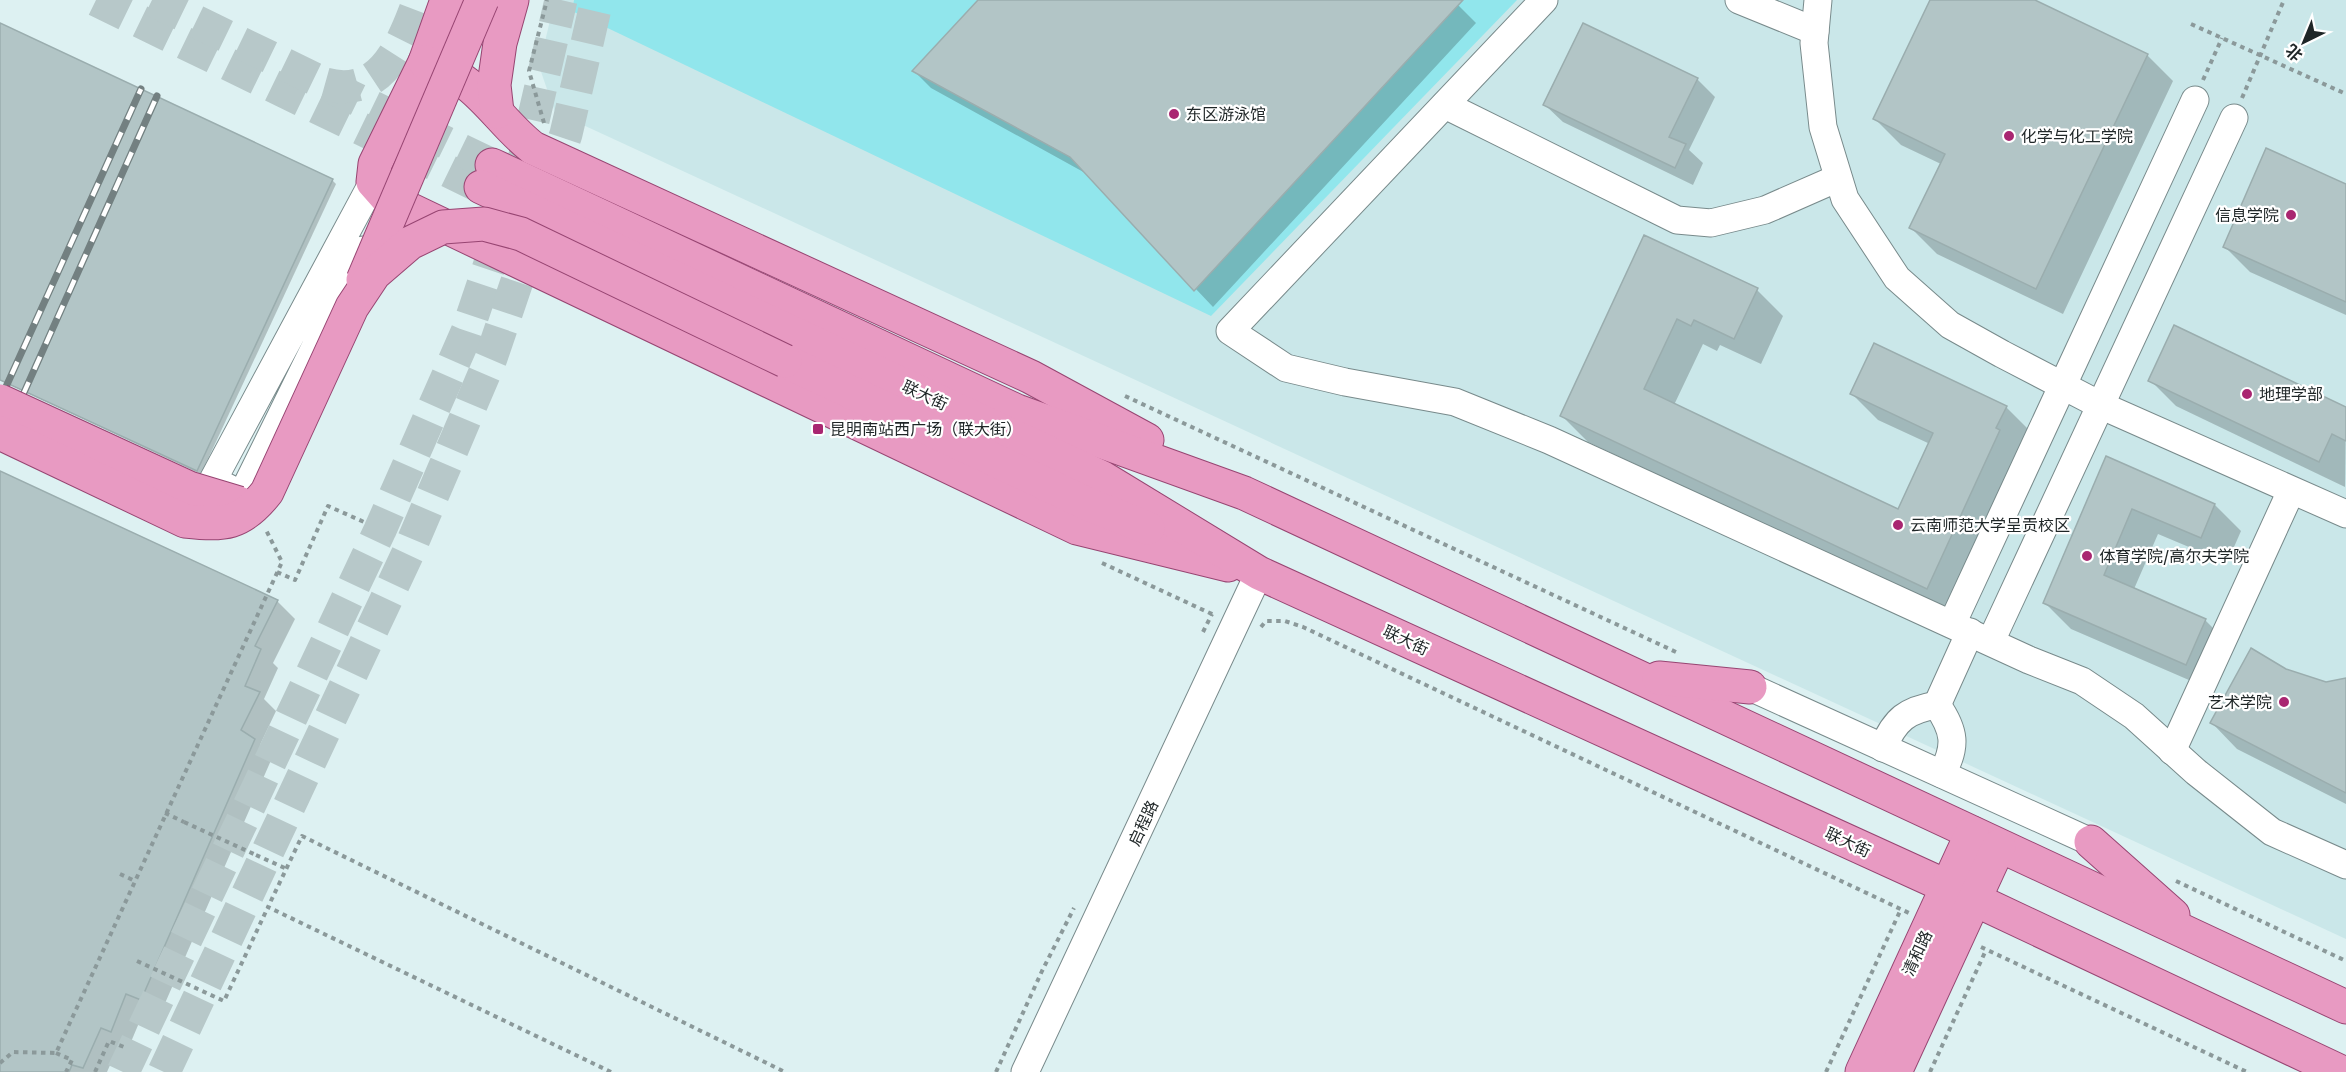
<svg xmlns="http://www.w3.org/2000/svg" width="2346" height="1072" font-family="Merriweather,'Noto Sans SC',serif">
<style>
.built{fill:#cae7e9}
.green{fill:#91e6ec}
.shadow{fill:#0003}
.building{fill:#b2c5c6;stroke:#9aadae;stroke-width:1.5}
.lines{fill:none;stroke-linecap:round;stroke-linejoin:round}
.major-tunnel{stroke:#b7c8c9;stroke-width:33;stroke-dasharray:33 16;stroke-linecap:butt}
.minor-casing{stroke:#788a8b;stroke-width:29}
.major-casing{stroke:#974572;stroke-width:35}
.path{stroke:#8b999a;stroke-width:4;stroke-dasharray:4.5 4.5;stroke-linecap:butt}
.minor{stroke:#fff;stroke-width:27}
.major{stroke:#e89ac2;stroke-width:33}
.rail-casing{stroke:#738081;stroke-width:7}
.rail{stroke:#fff;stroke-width:4.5;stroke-dasharray:14;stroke-linecap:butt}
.major-bridge-casing{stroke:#974572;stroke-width:35;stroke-linecap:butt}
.path-bridge{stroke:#8b999a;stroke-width:4;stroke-dasharray:4.5 4.5;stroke-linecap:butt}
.major-bridge{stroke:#e89ac2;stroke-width:33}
.poi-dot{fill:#a92671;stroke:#fff;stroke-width:2}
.labels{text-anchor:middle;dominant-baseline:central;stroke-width:4.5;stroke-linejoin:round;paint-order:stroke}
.poi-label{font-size:16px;fill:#1f2627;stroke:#fff;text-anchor:start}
.street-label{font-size:16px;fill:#1f2627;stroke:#fff}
</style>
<rect width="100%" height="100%" fill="#ddf1f2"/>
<path class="built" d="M555,0H2346V939L555,112L539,66Z"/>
<path class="green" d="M574,0H1517L1211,316L572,11Z"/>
<g class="shadow">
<path d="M981,0H1453L1476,23L1213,307L1087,174L931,88L914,71Z"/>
<path d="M1932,0H2032L2147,55L2173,81L2063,314L1937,254L1911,228L1941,164L1901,145L1875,119Z"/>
<path d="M0,25L332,180L336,184L201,474L0,380Z"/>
<path d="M1697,79L1715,97L1689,150L1703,163L1693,185L1563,122L1545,105Z"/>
<path d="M2346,186V315L2250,272L2224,246Z"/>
<path d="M1645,237L1757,290L1783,316L1761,364L1720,345L1717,351L1703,344L1674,405L1899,511L1930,444L1878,420L1852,394L2006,407L2032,433L1953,613L1588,442L1562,416Z"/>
<path d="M2150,380L2346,408L2345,487L2176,406Z"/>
<path d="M2107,458L2215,505L2241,531L2227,563L2158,534L2134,589L2205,620L2231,646L2212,690L2071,629L2045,603Z"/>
<path d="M0,472L277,601L295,619L273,663L278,668L264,699L276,711L260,745L272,758L159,1017L144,1011L128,1049L119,1045L107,1072H0Z"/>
<path d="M2286,670L2326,683L2346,679V804L2237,749L2212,723Z"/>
</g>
<g class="building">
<path d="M978,0H1463L1194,291L1070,157L912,71Z"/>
<path d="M1930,0H2035L2148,54L2036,289L1909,228L1945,154L1873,119Z"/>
<path d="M0,23L333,179L197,471L0,380Z"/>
<path d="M1583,23L1698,78L1669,137L1686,144L1675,168L1543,105Z"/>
<path d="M2266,148L2346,184V302L2223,247Z"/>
<path d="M1644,235L1758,288L1734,339L1694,320L1691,326L1677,319L1644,389L1749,439L1898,509L1933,433L1850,394L1874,343L2007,406L1996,428L2000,430L1927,589L1560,416Z"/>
<path d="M2174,325L2346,407V441L2332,434L2319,462L2148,381Z"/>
<path d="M2106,456L2215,504L2201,538L2132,509L2104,575L2206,619L2186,665L2043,603Z"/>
<path d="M0,471L278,600L255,646L261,649L245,686L260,692L241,730L255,739L141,1000L126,994L111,1032L101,1028L83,1068L72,1065L69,1072H0Z"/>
<path d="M2251,648L2286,669L2326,682L2346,678V793L2210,723Z"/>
</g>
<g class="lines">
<g class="major-tunnel">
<path d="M96,0L481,187"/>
<path d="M152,0L492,165"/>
<path d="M325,84C382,100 403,43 419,0"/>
<path d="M522,168L561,0"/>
<path d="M549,185L566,134L597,0"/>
<path d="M123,1072L380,530L467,332L504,222"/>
<path d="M164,1072L408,553L491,358L532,237"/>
</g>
<defs>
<g id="minor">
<path d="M1544,0L1230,331L1286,368L1345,382L1455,402L1549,440L2029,660L2082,681L2134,716L2196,772L2272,832L2346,865"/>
<path d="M1739,0L1815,31"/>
<path d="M1818,0L1814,43L1823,127L1845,199L1897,278L1950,325L2002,354L2100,405L2346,514"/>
<path d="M1445,105L1677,220L1711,223L1765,210L1838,178"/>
<path d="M363,250L242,495L213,480L373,182"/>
<path d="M1952,624L2195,100"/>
<path d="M1991,641L2234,118"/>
<path d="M1750,687L2091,842"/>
<path d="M1937,705L1970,632"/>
<path d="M1937,705C1955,731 1957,746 1942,774"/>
<path d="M1883,748C1895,719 1907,710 1937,705"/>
<path d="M2172,751L2291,491"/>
<path d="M1025,1072L1259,573"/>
</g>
<g id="major">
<path d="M447,0L425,62L375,164L373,182L388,199L1077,528L1228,565"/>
<path d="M425,62C439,67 454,73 466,83C491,102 508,129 533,148L1031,377L1147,440"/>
<path d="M497,112L494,85L500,43L512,0"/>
<path d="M492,165L1017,411L1244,493L2346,1007"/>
<path d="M481,187L1103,478L1259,573L1948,887L2341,1072"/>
<path d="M785,361L1088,504L1148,528"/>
<path d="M1659,678L1750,687"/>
<path d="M2091,842L2173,915"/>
<path d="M1862,1072L1972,833"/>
<path d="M1895,1072L1999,846"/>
</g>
</defs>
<use href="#minor" class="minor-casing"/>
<use href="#major" class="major-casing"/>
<g class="path">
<path d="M2191,24L2346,94"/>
<path d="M2203,80L2222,38"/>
<path d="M2242,98L2284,0"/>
<path d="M544,123L529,71L547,0"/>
<path d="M1125,396L1676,652"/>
<path d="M1102,563L1214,615"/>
<path d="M277,572L295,580L328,506L364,522"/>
<path d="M1261,627L1266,621H1285L1303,627L1909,913"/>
<path d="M1203,632L1212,614"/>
<path d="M165,813L184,822"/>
<path d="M256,855L287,869"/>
<path d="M120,874L135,881"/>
<path d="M2176,881L2346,961"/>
<path d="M1981,947L2247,1072"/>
<path d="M137,961L224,1001L268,907"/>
<path d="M56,1053L72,1060L66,1072"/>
<path d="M95,1072L109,1041L124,1047"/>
<path d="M611,1072L268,907L302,836L785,1072"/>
<path d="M996,1072L1042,971L1074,908"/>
<path d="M1826,1072L1901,909"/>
<path d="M1930,1072L1986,950"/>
</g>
<use href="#minor" class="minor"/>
<use href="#major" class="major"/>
<defs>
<g id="rail">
<path d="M0,400L141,89"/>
<path d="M0,446L157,96"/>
</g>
</defs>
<use href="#rail" class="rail-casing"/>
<use href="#rail" class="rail"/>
<defs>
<g id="major-bridge">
<path d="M363,280L482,0"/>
<path d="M0,401L189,488L239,503"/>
<path d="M0,433L185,521C225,525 241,525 267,492L352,307L374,274L410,243L443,227L484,224L521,234L785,361"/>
</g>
</defs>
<use href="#major-bridge" class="major-bridge-casing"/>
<g class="path-bridge">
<path d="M184,822L256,855"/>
<path d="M0,1063L13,1052L56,1053L282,562L266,530"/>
</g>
<use href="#major-bridge" class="major-bridge"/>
</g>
<g class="poi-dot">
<circle cx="1174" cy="114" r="6"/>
<circle cx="2009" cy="136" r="6"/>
<circle cx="2291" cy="215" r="6"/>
<circle cx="2247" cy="394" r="6"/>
<rect x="812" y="423" width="12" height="12" rx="3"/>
<circle cx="1898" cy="525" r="6"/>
<circle cx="2087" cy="556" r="6"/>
<circle cx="2284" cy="702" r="6"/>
</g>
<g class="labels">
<g class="poi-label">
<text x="1186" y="114">东区游泳馆</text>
<text x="2021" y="136">化学与化工学院</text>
<text x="2279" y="215" text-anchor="end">信息学院</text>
<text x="2259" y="394">地理学部</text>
<text x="830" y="429">昆明南站西广场（联大街）</text>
<text x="1910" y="525">云南师范大学呈贡校区</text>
<text x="2099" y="556">体育学院/高尔夫学院</text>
<text x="2272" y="702" text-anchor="end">艺术学院</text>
</g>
<g class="street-label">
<text transform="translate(925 395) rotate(25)">联大街</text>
<text transform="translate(1406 640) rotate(25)">联大街</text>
<text transform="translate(1143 823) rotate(-65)">启程路</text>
<text transform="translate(1848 842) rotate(25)">联大街</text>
<text transform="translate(1917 953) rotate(-65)">清和路</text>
</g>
</g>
<g transform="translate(2304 42) rotate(223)" stroke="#ffffff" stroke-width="4.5" paint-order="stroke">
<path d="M0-4.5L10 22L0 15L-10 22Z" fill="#1f2627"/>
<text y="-9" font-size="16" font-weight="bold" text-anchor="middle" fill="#1f2627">北</text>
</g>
</svg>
